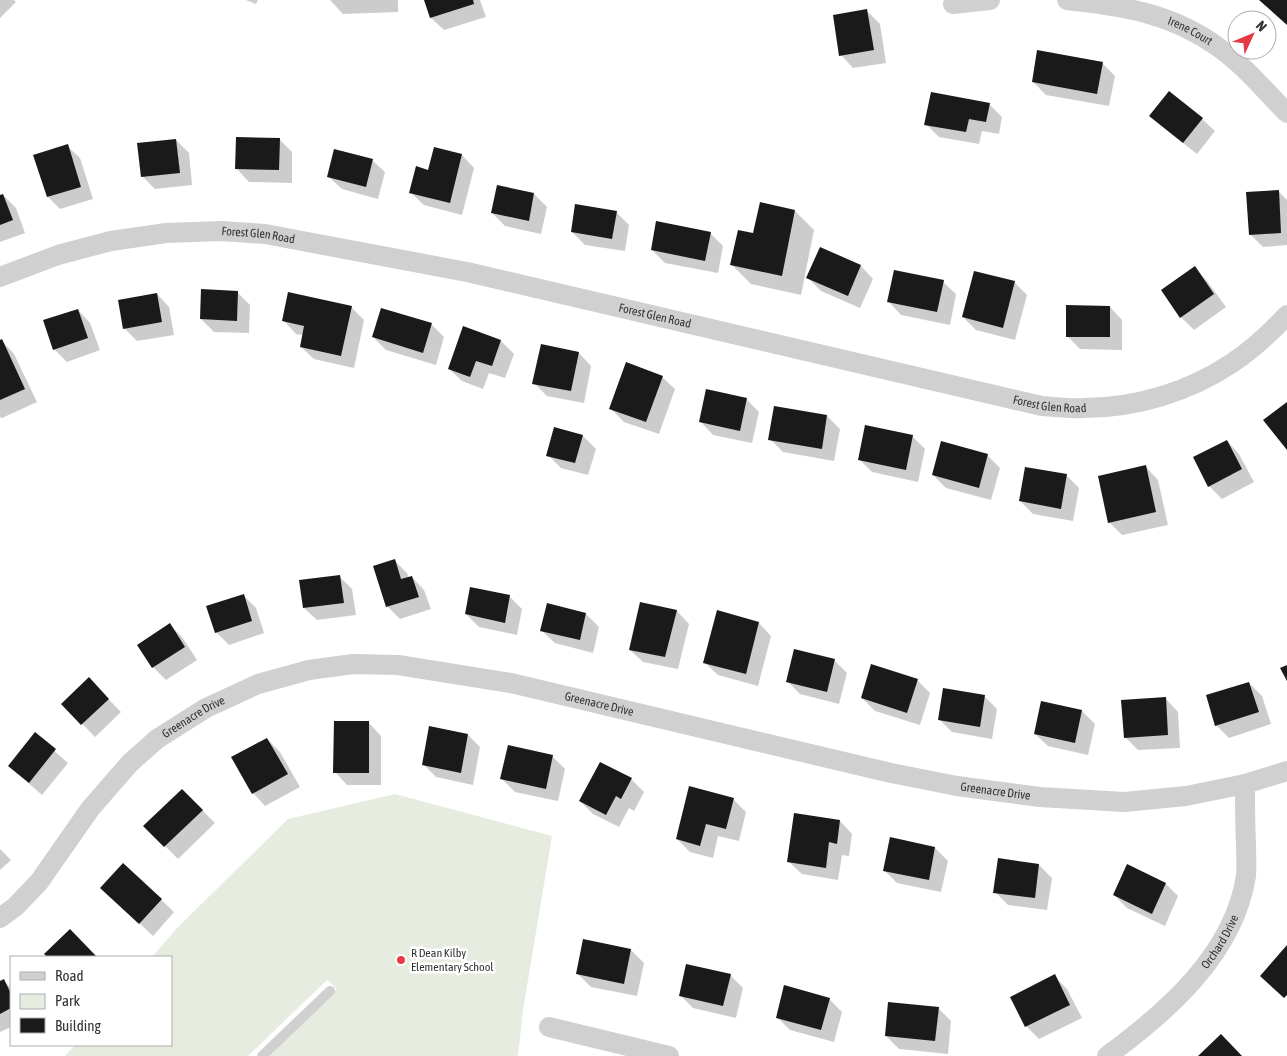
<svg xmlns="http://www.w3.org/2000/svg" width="1287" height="1056" font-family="'Asap Condensed',sans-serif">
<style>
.green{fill:#e6ecdf}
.shadow{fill:#0003}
.building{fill:#1a1a1a}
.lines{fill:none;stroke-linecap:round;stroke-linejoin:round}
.lane{stroke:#d0d0d0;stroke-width:10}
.street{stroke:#d0d0d0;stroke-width:20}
.poi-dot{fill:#e63946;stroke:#fff;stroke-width:2}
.labels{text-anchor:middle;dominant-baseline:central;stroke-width:5;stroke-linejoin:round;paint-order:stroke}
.street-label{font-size:12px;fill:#333;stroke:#fff}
.poi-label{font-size:12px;fill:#333;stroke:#fff;text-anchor:start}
</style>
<rect width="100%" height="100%" fill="#fff"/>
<path class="green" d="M395,794L552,836L523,1010L518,1056H268L337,989L327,980L248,1056H65L75,1045H171V957H152L178,927L288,819Z"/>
<g class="shadow">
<path d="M0,0H14L16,2L0,18Z"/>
<path d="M246,0H258L256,4Z"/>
<path d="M330,0H398V12L343,14Z"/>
<path d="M425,0H480L486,17L444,30L431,18Z"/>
<path d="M867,11L880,24L886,63L853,68L841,55Z"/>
<path d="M1102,63L1115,76L1109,106L1046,95L1033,82Z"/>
<path d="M989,104L1002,117L999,134L982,131L979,144L939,137L926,124Z"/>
<path d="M1151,116L1202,119L1215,131L1197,154L1164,128Z"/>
<path d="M279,139L292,152V183L249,182L237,169Z"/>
<path d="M176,140L189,153L192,185L155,189L143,177Z"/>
<path d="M67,146L80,158L93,199L60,209L48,197Z"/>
<path d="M462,155L474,168L462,215L424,205L411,193L429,171Z"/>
<path d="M372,160L385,172L378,199L342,189L329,177Z"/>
<path d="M1278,191L1287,200V245L1263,247L1250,234Z"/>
<path d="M534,194L547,207L541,234L505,226L492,213Z"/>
<path d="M3,195L16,208L25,233L0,242V196Z"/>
<path d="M795,211L814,230L801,295L751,284L732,265L754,235Z"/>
<path d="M616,212L629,225L625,251L585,245L572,232Z"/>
<path d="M710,233L723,246L718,273L665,263L652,250Z"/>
<path d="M861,266L873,279L860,308L821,291L808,278Z"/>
<path d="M1195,268L1207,281L1226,307L1194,330L1181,317Z"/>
<path d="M943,282L956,294L950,325L901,315L889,302Z"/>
<path d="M1014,282L1027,295L1015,340L976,330L963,317Z"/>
<path d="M237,292L250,305L249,333L214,332L201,319Z"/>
<path d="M157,294L169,307L174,335L137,341L124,328Z"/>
<path d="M351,307L364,320L354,368L314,359L301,347L303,335L296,334L284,321Z"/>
<path d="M1110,307L1122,320V350L1080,349L1067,336Z"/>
<path d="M78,310L90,323L100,350L67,362L54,349Z"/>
<path d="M431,324L444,337L436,365L386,350L373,337Z"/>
<path d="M464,328L501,341L514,354L505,378L489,373L483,389L462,381L449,369Z"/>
<path d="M2,341L14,354L37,402L2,418L0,417V342Z"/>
<path d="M579,353L591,366L584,403L547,396L534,383Z"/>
<path d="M662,377L675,389L659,434L624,422L611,409Z"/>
<path d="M746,399L759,412L752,443L713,435L701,422Z"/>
<path d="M827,416L840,429L834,461L783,452L770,439Z"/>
<path d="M555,428L583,436L596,449L588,475L561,468L548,455Z"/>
<path d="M912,436L925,449L918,482L872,472L859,459Z"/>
<path d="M1227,441L1239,454L1254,482L1222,499L1209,486L1194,458Z"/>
<path d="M987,455L1000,468L991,500L946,488L933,475Z"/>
<path d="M1146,467L1158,480L1168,525L1122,535L1109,522Z"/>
<path d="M1067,476L1079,488L1073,521L1033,514L1020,501Z"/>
<path d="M394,560L407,573L409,578L412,577L424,590L431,609L400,619L387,606Z"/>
<path d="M339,576L352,589L356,615L317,620L304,608Z"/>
<path d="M243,595L256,608L264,633L229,645L216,632Z"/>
<path d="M509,596L522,609L517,635L479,627L466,614Z"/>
<path d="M677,611L689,624L678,669L643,662L630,650Z"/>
<path d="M586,614L599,627L593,653L555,643L542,631Z"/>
<path d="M759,623L771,636L758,686L718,675L705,663Z"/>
<path d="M170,625L182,637L197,660L166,680L153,667L138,645Z"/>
<path d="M834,660L847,673L839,704L800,694L787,681Z"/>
<path d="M89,679L121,712L95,737L63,704Z"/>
<path d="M917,680L930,693L920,725L875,711L862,698Z"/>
<path d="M1249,683L1262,696L1271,724L1229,738L1216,725Z"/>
<path d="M984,696L997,709L992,739L952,732L939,719Z"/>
<path d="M1166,699L1178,712L1180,748L1138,750L1125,737Z"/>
<path d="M1042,703L1082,711L1095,724L1088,755L1048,746L1035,734Z"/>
<path d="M369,723L381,736V785H347L335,772Z"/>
<path d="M35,734L68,763L42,795L9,766Z"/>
<path d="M468,735L480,747L473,785L436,777L423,764Z"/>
<path d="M267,739L280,752L300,787L265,806L253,793Z"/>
<path d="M552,756L565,769L558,801L515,792L502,779Z"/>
<path d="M631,779L644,792L634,811L629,808L619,827L593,814L580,801Z"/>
<path d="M182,790L215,823L178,859L145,826Z"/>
<path d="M733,799L746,812L739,841L718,836L713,858L690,852L677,839Z"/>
<path d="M840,821L852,834L849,856L842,855L838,880L802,874L789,862Z"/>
<path d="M935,848L948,861L941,892L897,883L884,870Z"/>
<path d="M0,849L11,860L0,870Z"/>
<path d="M124,864L174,912L153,936L115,900Z"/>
<path d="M1039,865L1052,878L1047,910L1008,905L995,892Z"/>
<path d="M1128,866L1166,884L1178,896L1165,926L1127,908L1114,895Z"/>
<path d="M584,941L631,950L644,963L637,996L591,987L578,974Z"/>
<path d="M730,975L743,988L736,1018L693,1008L680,995Z"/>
<path d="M1054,976L1067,989L1082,1018L1039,1039L1026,1026Z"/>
<path d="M4,981L11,988V1027L0,1032V983Z"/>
<path d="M829,999L842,1012L834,1042L790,1030L777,1017Z"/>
<path d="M938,1008L951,1021L948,1054L899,1049L886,1036Z"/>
</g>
<g class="building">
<path d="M424,0H473L474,4L430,18Z"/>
<path d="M1259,0H1287V25Z"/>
<path d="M867,9L874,50L839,56L833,15Z"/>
<path d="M1037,50L1103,62L1097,94L1032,82Z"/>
<path d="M1169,91L1203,118L1183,143L1149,116Z"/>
<path d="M931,92L990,103L986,122L969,119L966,132L924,125Z"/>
<path d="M236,137L280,138L279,170L235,169Z"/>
<path d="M176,139L180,173L141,177L137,143Z"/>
<path d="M68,144L81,187L47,197L33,155Z"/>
<path d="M434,147L462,154L450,203L409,193L416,166L428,170Z"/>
<path d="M334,149L373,159L366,187L327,177Z"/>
<path d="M497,185L534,193L529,221L491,213Z"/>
<path d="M1279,190L1281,233L1249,235L1246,192Z"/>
<path d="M3,194L13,220L0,225V195Z"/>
<path d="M760,202L795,210L782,276L730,265L738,230L753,233Z"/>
<path d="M575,204L617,211L612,239L571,232Z"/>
<path d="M656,221L711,232L705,261L651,250Z"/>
<path d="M820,247L861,265L848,296L806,278Z"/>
<path d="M1195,266L1214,294L1180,318L1161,290Z"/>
<path d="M894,270L944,280L937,312L887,302Z"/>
<path d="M974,271L1015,281L1003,328L962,317Z"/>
<path d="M201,289L238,291L237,321L200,319Z"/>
<path d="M288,292L352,306L341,356L300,347L304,326L282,321Z"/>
<path d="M157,293L162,322L123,329L118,300Z"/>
<path d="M1066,305L1110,306V337H1066Z"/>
<path d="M381,308L432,323L423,353L372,337Z"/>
<path d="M78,309L88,338L53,350L43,320Z"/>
<path d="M463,326L501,340L492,366L476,361L470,377L448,369Z"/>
<path d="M2,339L25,389L0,400V340Z"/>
<path d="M541,344L579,352L571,391L532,384Z"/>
<path d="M626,362L663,376L646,422L609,409Z"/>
<path d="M706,389L747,398L740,431L699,422Z"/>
<path d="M1287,402V450L1263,420Z"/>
<path d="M774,406L827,415L822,449L768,440Z"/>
<path d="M865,425L913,435L906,470L858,460Z"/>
<path d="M554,427L583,435L575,463L546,456Z"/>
<path d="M1227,440L1242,469L1208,487L1193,457Z"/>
<path d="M941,441L988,454L979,488L932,475Z"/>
<path d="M1146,465L1156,512L1108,523L1098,476Z"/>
<path d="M1025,467L1067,474L1061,509L1019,501Z"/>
<path d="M395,559L401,579L412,576L419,597L386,607L373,566Z"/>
<path d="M340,575L344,603L303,608L299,580Z"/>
<path d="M470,587L510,595L505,623L465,614Z"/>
<path d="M244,594L252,621L215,633L206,606Z"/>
<path d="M640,602L677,610L665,657L629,650Z"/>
<path d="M547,603L586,613L580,640L540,631Z"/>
<path d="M717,610L759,622L746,674L703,663Z"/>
<path d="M170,623L185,647L152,668L137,645Z"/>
<path d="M794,649L835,659L827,692L786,682Z"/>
<path d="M871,664L918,679L907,713L861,698Z"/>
<path d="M1287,665V681L1280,668Z"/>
<path d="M89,677L109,699L81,725L61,704Z"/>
<path d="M1249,682L1259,712L1215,726L1206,695Z"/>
<path d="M943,688L985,695L980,727L938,720Z"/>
<path d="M1166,697L1168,735L1124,738L1121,700Z"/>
<path d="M1041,701L1082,710L1075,743L1034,734Z"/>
<path d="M334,721H369V773H333Z"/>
<path d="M429,726L468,734L461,773L422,765Z"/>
<path d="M35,732L56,749L29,783L8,766Z"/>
<path d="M267,738L288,774L252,794L231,757Z"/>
<path d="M508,745L553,755L546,789L500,779Z"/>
<path d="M600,762L632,778L621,799L616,796L606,815L579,801Z"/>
<path d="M689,786L734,798L726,829L706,824L700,846L676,839Z"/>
<path d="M182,789L203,810L164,847L143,826Z"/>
<path d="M794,813L840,820L837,844L829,842L826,868L787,862Z"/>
<path d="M890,837L935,847L929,880L883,871Z"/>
<path d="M998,858L1039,864L1035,898L993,893Z"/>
<path d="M123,863L162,899L139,924L100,888Z"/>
<path d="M1127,864L1166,883L1152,914L1113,895Z"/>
<path d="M70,929L97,957H47L44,954Z"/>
<path d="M583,939L631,949L624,984L576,974Z"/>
<path d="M1287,945V995L1284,998L1260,976Z"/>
<path d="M686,964L731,974L723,1006L679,996Z"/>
<path d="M1055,974L1070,1005L1025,1027L1010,997Z"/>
<path d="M4,979L11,994V1008L0,1014V981Z"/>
<path d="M784,985L830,998L821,1030L776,1018Z"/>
<path d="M888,1002L939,1007L935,1041L885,1036Z"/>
<path d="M1221,1034L1242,1056H1198Z"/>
</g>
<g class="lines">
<path class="lane" d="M262,1056L330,991"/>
<g class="street">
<path id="s1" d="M1067,0C1123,6 1171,13 1218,47C1244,65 1265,91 1287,113"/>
<path d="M953,4L990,0"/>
<path id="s2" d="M0,277L58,255L111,241L166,233L221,231L265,234L467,272L1042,406C1056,407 1070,409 1084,408C1135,408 1189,392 1232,363C1252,350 1270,333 1287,315"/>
<path id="s3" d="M0,918L15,907L39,882L90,809L130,763L157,739L206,708L258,684L309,670L353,664L398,665L511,683L891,773L957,786L1040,797L1124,802L1186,796L1245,784L1287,771"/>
<path d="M549,1027L669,1056"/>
<path id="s4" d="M1107,1056C1167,1012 1234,954 1246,876C1247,866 1246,855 1246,845C1245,825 1245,804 1245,784"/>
</g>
</g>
<circle class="poi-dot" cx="401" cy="960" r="5"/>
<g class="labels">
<g class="street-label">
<text stroke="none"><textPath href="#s1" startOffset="128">Irene Court</textPath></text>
<text stroke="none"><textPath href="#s2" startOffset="265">Forest Glen Road</textPath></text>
<text stroke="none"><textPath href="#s2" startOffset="670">Forest Glen Road</textPath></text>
<text stroke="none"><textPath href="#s2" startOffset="1075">Forest Glen Road</textPath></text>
<text stroke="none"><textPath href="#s3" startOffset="702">Greenacre Drive</textPath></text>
<text stroke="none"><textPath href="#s3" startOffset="282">Greenacre Drive</textPath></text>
<text stroke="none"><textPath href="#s3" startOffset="1108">Greenacre Drive</textPath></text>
<text stroke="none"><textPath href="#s4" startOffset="162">Orchard Drive</textPath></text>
</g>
<g class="poi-label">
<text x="411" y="953">R Dean Kilby<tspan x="411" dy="14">Elementary School</tspan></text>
</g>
</g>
<rect x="10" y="956" width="162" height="90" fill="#ffffff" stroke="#adadad"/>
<rect x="20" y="972" width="25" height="8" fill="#d0d0d0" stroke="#adadad"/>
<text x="55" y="981" font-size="15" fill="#333333">Road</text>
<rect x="20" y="994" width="25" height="15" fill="#e6ecdf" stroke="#adadad"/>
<text x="55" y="1006" font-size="15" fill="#333333">Park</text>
<rect x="20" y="1018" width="25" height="15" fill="#1a1a1a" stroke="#adadad"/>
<text x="55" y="1031" font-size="15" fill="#333333">Building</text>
<g transform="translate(1252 35) rotate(46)"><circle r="24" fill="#ffffff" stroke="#adadad"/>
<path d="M0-4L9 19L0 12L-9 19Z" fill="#e63946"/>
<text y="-8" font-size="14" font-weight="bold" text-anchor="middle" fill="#333333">N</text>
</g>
</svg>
